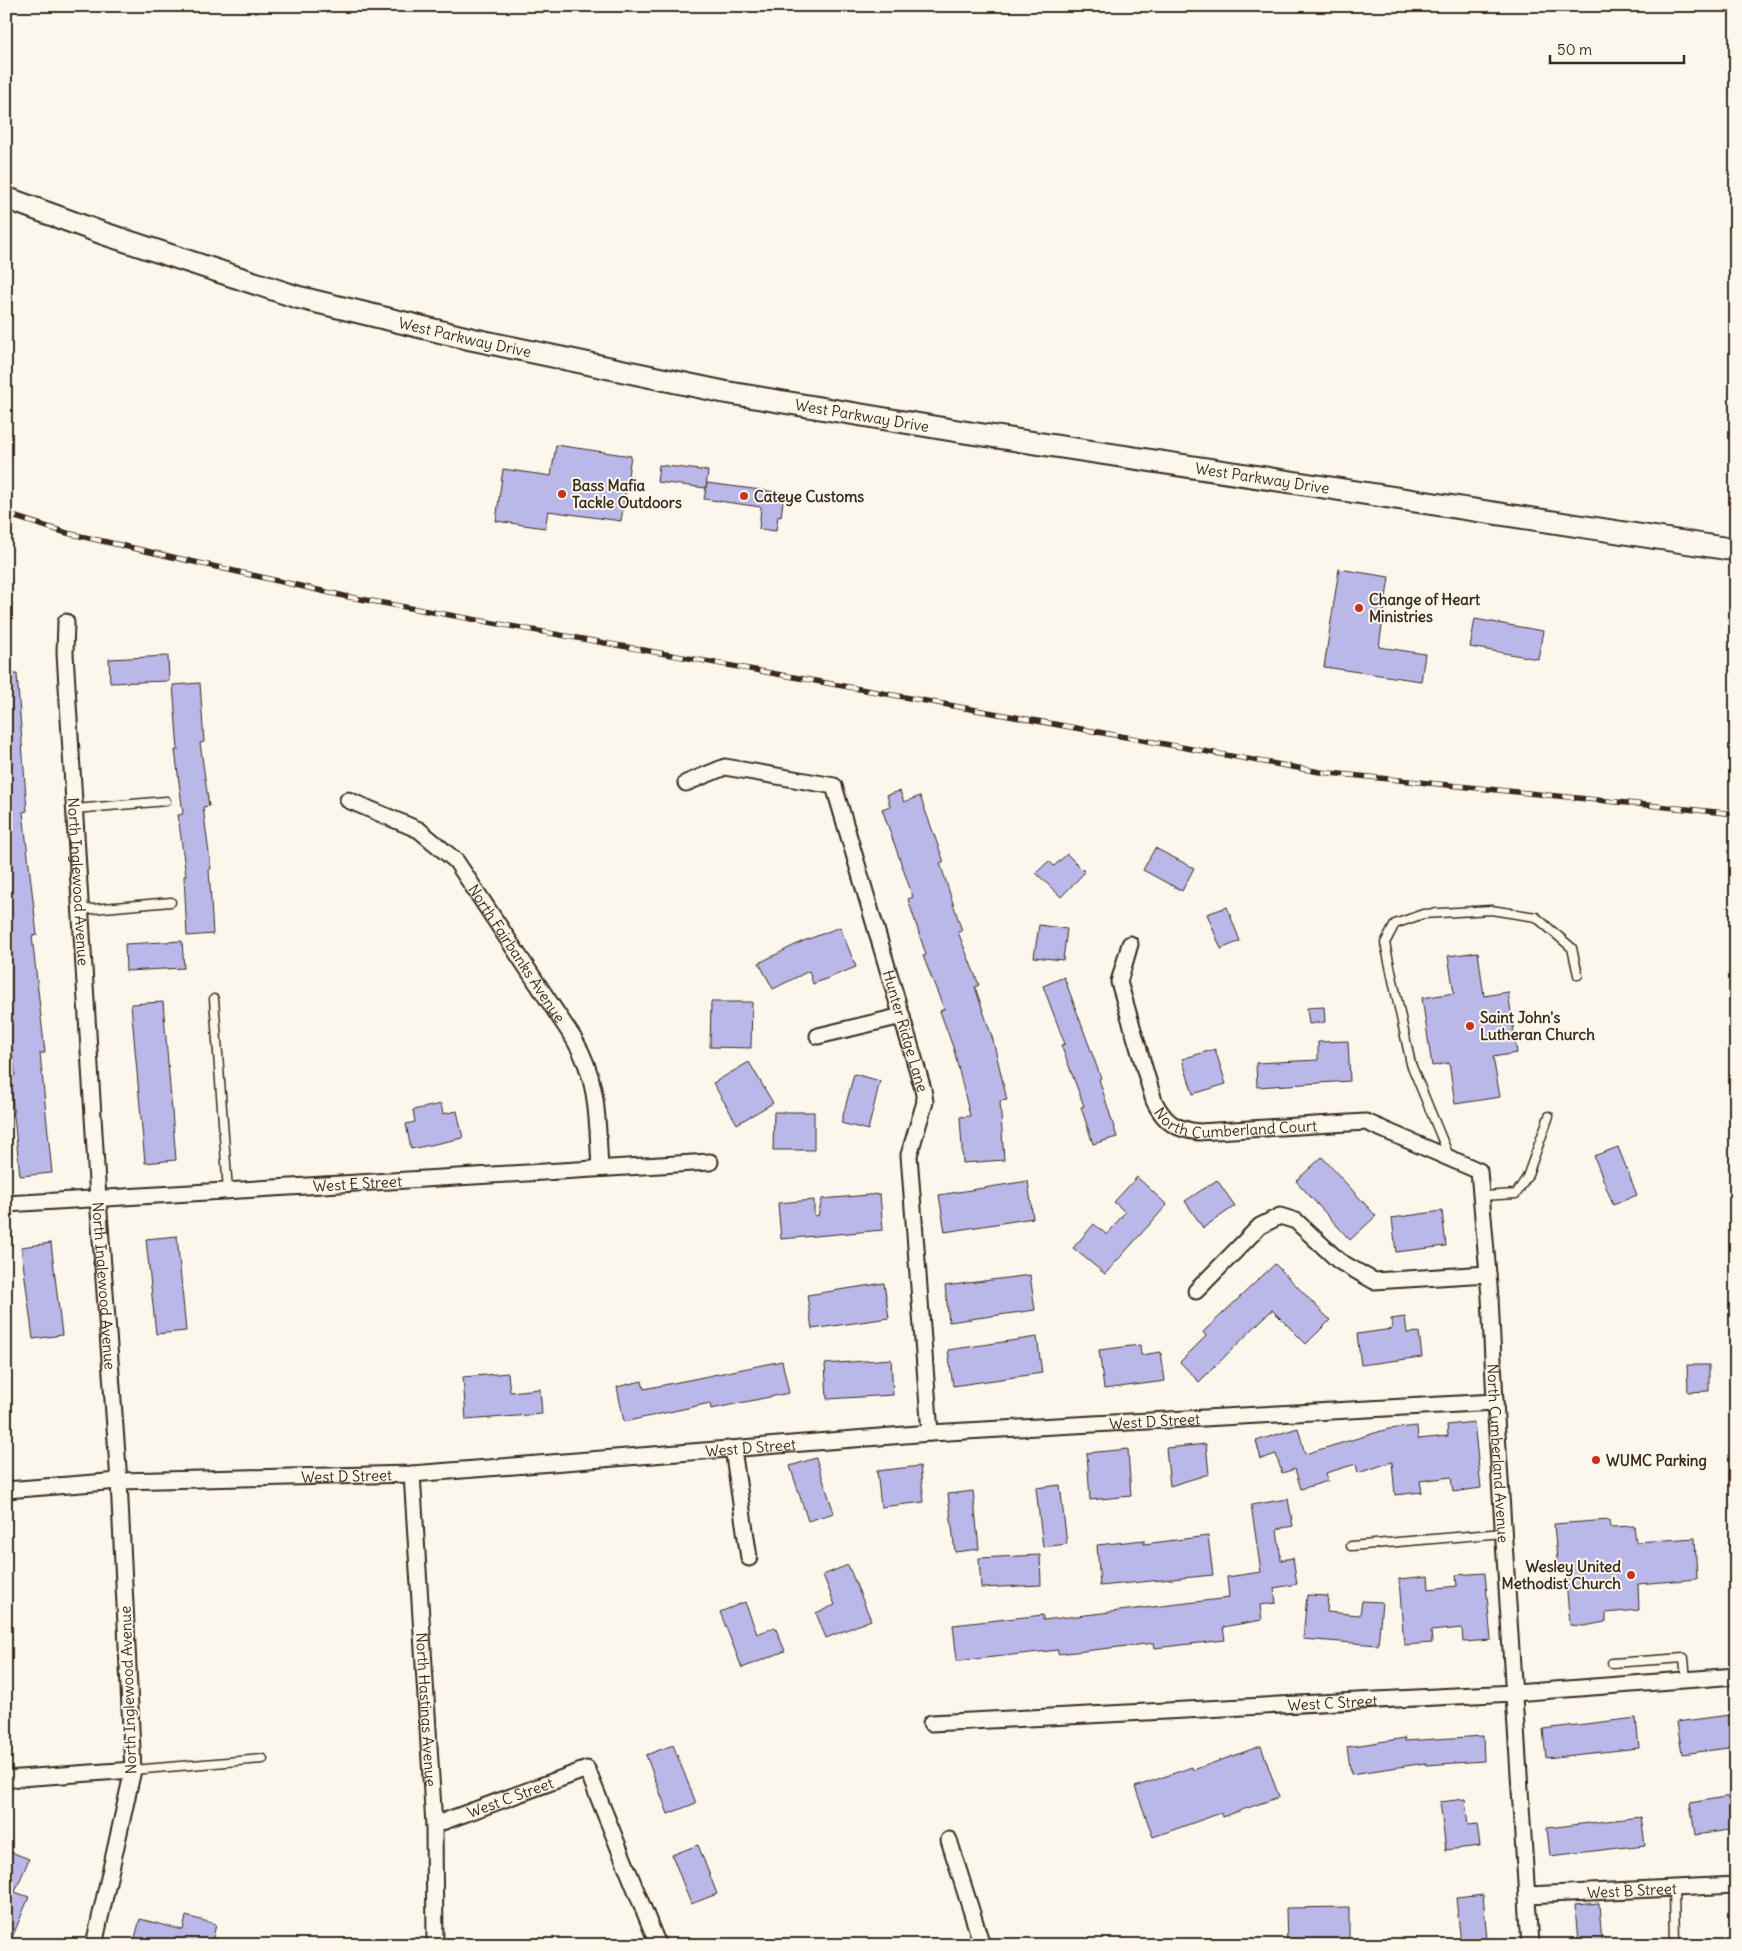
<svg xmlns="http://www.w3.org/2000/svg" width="1742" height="1951" font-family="Delius,sans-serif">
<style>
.building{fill:#bab7e9;stroke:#3b2a1e}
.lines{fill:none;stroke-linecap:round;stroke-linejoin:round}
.lane-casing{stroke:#3b2a1e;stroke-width:11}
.street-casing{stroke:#3b2a1e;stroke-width:19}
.secondary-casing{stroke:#3b2a1e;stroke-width:25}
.lane{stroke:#fbf7ec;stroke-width:8}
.street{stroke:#fbf7ec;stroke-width:15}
.secondary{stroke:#fbf7ec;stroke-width:21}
.rail-casing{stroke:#3b2a1e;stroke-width:5.5}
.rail{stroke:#fbf7ec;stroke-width:4;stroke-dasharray:11;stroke-linecap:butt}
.poi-dot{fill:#c8321e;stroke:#fbf7ec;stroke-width:2}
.labels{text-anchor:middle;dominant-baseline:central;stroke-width:4;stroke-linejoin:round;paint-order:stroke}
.street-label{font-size:15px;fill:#3b2a1e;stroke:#fbf7ec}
.poi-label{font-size:15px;font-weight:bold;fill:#3b2a1e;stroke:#fbf7ec;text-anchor:start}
</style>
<rect width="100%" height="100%" fill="#fbf7ec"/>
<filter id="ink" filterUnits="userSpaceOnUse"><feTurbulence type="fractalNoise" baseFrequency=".02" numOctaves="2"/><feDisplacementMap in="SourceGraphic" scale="10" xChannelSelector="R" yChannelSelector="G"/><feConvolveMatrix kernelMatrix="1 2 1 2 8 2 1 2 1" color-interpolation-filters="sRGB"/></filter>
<g filter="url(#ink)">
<g class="building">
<path d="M556,445L631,456L621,521L548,511L545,528L496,521L503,469L551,476Z"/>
<path d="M659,465L708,471L706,488L657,482Z"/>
<path d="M707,483L784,493L781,517L778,516L776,531L759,529L761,507L704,499Z"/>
<path d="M1339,569L1389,577L1379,647L1425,654L1421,681L1324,667Z"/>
<path d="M1475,619L1543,631L1538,659L1470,647Z"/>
<path d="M168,656L169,681L110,683L109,659Z"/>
<path d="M6,674H17L27,811L23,812L37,935L32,936L45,1053H40L52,1173L20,1176L10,1076L15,1075L6,994Z"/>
<path d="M200,683L204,742L200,743L209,806L203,807L211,869H209L213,934L187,936L184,876H186L178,815L183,814L175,750H178L173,685Z"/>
<path d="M900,791L904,802L920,796L944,862L940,863L962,931L958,932L979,985L975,987L993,1040L1007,1100L1000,1101L1004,1160L963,1163L960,1117L970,1116L954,1050L940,1011L944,1009L923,956L926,955L908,899L913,897L882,809L890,806L887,795Z"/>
<path d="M1155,848L1194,868L1182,891L1143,870Z"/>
<path d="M1067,854L1085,872L1061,897L1036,873L1049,861L1054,866Z"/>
<path d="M1227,907L1240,941L1221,949L1207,914Z"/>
<path d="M1039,925L1067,929L1063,960L1034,957Z"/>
<path d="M840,927L856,967L813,984L809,971L773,989L759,963L801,942Z"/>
<path d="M182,941L184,968L126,971L125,944Z"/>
<path d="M1478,952L1484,996L1508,992L1517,1053L1493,1057L1500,1097L1455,1104L1449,1063L1432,1066L1422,998L1454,993L1448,956Z"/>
<path d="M1064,977L1101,1078L1099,1079L1117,1137L1093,1144L1081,1107L1084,1106L1061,1045L1065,1044L1043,986Z"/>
<path d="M163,1002L176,1160L145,1163L131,1004Z"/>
<path d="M711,1002H752L751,1048L710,1047Z"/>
<path d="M1324,1007L1325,1022L1309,1024L1307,1008Z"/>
<path d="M1348,1041L1350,1081L1257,1087L1256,1063L1318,1060V1042Z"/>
<path d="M1215,1049L1226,1084L1193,1094L1182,1059Z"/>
<path d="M749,1062L773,1103L737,1124L713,1083Z"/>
<path d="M854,1074L880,1081L868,1130L841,1123Z"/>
<path d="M441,1104L443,1114L457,1111L463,1138L411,1149L406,1124L415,1122L413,1110Z"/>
<path d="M774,1112H814V1150H773Z"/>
<path d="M1618,1147L1637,1195L1613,1205L1594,1156Z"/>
<path d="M1322,1157L1376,1216L1350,1240L1296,1181Z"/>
<path d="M1137,1177L1167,1205L1105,1274L1073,1248L1094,1224L1107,1235L1125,1212L1114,1202Z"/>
<path d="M1217,1180L1235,1206L1203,1228L1185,1201Z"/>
<path d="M1028,1181L1033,1218L945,1232L939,1195Z"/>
<path d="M880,1194L883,1230L781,1239L778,1203L814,1200V1215L818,1216L822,1199Z"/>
<path d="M1442,1211L1446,1246L1396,1252L1392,1218Z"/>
<path d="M177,1236L186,1331L156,1334L146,1239Z"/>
<path d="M51,1243L62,1335L33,1339L21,1247Z"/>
<path d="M1275,1264L1330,1320L1306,1344L1272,1310L1199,1382L1180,1362L1206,1336L1203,1332Z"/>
<path d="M1030,1275L1035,1310L949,1322L945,1286Z"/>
<path d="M884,1283L889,1318L812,1329L807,1295Z"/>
<path d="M1405,1317L1407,1333L1419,1332L1422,1357L1361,1365L1357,1334L1392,1329L1391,1319Z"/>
<path d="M1037,1337L1042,1373L953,1386L948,1350Z"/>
<path d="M1140,1345L1141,1355L1161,1352L1165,1381L1104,1389L1099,1350Z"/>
<path d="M891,1359L893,1395L827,1399L825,1364Z"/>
<path d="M782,1361L789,1393L711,1409L710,1403L624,1422L617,1387L642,1381L644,1389Z"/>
<path d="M1687,1365H1709V1391L1688,1392Z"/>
<path d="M508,1373L510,1392L540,1389L542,1414L466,1420L463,1377Z"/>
<path d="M1474,1422L1481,1488L1453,1492L1451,1477L1420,1481L1422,1492L1395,1495L1392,1462L1358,1473L1356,1464L1326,1473L1328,1481L1301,1489L1295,1469L1282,1473L1276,1454L1261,1459L1256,1441L1298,1428L1305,1454L1388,1429L1417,1426L1418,1439L1448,1436L1447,1425Z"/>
<path d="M1206,1444L1209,1474L1170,1486L1166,1448Z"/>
<path d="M1128,1449L1131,1496L1090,1500L1087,1453Z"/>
<path d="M816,1458L834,1513L808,1521L790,1466Z"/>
<path d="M920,1466L924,1502L881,1507L877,1471Z"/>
<path d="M1060,1485L1067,1544L1043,1547L1036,1488Z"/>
<path d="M973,1491L979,1549L955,1552L948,1494Z"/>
<path d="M1288,1499L1293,1526L1277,1529L1281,1560L1293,1558L1297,1584L1274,1588L1276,1603L1260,1605L1262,1620L1223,1627L1225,1640L1155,1648L1154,1643L1058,1654V1650L957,1661L953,1625L1043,1615V1620L1229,1598L1227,1577L1261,1572L1251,1505Z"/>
<path d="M1609,1520L1610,1527L1634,1526L1636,1542L1695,1538L1697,1579L1638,1584L1639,1610L1606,1613V1622L1584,1626L1570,1625L1565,1572L1558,1571L1554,1524Z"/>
<path d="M1208,1536L1213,1575L1100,1586L1097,1545L1144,1540V1544Z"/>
<path d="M1040,1555L1041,1585L981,1588L979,1558Z"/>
<path d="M848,1565L871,1620L826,1638L816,1613L835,1605L823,1575Z"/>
<path d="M1485,1573L1491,1640L1463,1642L1462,1628L1431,1631L1432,1643L1404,1645L1399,1579L1428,1576L1429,1589L1457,1586L1456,1575Z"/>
<path d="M1307,1595L1328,1596L1327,1612L1360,1615L1362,1601L1382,1602L1378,1645L1303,1639Z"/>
<path d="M745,1602L757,1634L775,1627L785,1651L742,1668L720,1612Z"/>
<path d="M1736,1714V1747L1682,1754L1677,1722Z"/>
<path d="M1636,1718L1639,1748L1546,1758L1543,1729Z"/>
<path d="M1483,1736L1484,1761L1426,1765V1763L1351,1774L1347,1747L1405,1738V1741Z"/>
<path d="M673,1745L696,1803L668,1814L646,1755Z"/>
<path d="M1261,1746L1279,1797L1222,1817L1221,1813L1153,1837L1135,1787L1192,1767L1193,1770Z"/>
<path d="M1736,1795V1829L1695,1835L1690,1803Z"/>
<path d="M1465,1799L1468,1825L1477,1824L1480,1846L1446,1850L1440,1802Z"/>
<path d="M1641,1817L1645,1845L1550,1856L1547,1828Z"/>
<path d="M698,1845L717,1894L691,1904L672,1855Z"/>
<path d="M11,1852L29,1859L15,1892L29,1897L9,1945H6V1864Z"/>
<path d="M1483,1895L1487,1940L1461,1943L1456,1898Z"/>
<path d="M1599,1903L1602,1945H1578L1575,1905Z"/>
<path d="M1349,1907V1945H1287L1286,1908Z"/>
<path d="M186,1916L216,1924L213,1938L220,1940V1945H133L140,1919L183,1930Z"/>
</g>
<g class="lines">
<defs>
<g id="lane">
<path d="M75,809L166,801"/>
<path d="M81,910L171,902"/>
<path d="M214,999L228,1191"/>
<path d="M1449,1156L1411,1064L1385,943L1395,924L1423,914L1491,910L1536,917L1572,948L1578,975"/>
<path d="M1482,1196L1516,1194L1527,1177L1549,1116"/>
<path d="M1351,1546L1503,1533"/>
<path d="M1612,1663L1684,1658L1686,1680"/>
<path d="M133,1770L263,1759"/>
<path d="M1674,1888L1675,1945"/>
</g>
<g id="street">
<path id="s1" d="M66,622L65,653L98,1199L119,1481L133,1770L94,1945"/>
<path id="s2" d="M686,783L725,767L834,786L923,1089L925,1102L909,1155L930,1433"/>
<path id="s3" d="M348,800L419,830L456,861L574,1039C599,1080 597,1121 600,1168"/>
<path id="s4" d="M1130,944L1119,982L1154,1101C1165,1123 1175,1129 1199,1132L1366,1122L1479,1171L1490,1297L1495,1402L1530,1945"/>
<path d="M818,1036L902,1016"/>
<path id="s5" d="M6,1204L710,1162"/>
<path d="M1196,1291L1260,1226L1280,1216L1296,1221L1339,1261L1374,1281L1488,1274"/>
<path d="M733,1449L749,1558"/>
<path id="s6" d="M412,1474L434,1825L435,1945"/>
<path id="s7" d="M6,1490L119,1481L412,1474L930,1433L1495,1402"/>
<path id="s8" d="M931,1723L1514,1693L1736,1676"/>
<path d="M6,1779L133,1770"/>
<path id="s9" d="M434,1825L587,1769L658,1945"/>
<path d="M949,1840L982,1945"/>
<path id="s10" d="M1528,1895L1736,1885"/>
</g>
<g id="secondary">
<path id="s11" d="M6,198L102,233L297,297L471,339L724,392L964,432L1736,550"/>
</g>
</defs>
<use href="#lane" class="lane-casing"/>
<use href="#street" class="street-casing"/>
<use href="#secondary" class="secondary-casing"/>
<use href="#lane" class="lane"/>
<use href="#street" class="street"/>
<use href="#secondary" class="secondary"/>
<defs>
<path id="rail" d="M6,514L67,533L344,596L1320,772L1736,814"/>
</defs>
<use href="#rail" class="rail-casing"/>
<use href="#rail" class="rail"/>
</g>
</g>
<g class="poi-dot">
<circle cx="562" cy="494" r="5"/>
<circle cx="744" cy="496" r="5"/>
<circle cx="1359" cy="608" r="5"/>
<circle cx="1470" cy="1026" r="5"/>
<circle cx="1596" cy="1460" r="5"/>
<circle cx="1631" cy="1575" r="5"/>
</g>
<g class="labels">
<g class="street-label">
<text stroke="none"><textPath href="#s11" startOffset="480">West Parkway Drive</textPath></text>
<text stroke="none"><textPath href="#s11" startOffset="885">West Parkway Drive</textPath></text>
<text stroke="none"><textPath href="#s11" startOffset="1290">West Parkway Drive</textPath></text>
<text stroke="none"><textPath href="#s1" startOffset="260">North Inglewood Avenue</textPath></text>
<text stroke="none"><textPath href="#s3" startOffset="236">North Fairbanks Avenue</textPath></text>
<text stroke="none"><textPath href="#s2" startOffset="408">Hunter Ridge Lane</textPath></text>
<text stroke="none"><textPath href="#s4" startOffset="256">North Cumberland Court</textPath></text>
<text stroke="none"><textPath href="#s5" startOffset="352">West E Street</textPath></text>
<text stroke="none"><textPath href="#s1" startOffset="665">North Inglewood Avenue</textPath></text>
<text stroke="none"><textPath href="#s7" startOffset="1151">West D Street</textPath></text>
<text stroke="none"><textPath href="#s7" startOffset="746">West D Street</textPath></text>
<text stroke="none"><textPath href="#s4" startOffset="795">North Cumberland Avenue</textPath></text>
<text stroke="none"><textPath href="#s7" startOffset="341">West D Street</textPath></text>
<text transform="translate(128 1690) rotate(-92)">North Inglewood Avenue</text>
<text stroke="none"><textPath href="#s8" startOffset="402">West C Street</textPath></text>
<text stroke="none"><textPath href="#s6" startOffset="236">North Hastings Avenue</textPath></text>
<text stroke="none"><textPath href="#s9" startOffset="81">West C Street</textPath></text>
<text stroke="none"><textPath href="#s10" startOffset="104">West B Street</textPath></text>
</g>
<g class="poi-label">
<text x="572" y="485">Bass Mafia<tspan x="572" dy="17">Tackle Outdoors</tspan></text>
<text x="754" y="496">Cateye Customs</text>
<text x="1369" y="599">Change of Heart<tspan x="1369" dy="17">Ministries</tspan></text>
<text x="1480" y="1017">Saint John's<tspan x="1480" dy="17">Lutheran Church</tspan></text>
<text x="1606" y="1460">WUMC Parking</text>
<text x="1621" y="1566" text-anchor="end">Wesley United<tspan x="1621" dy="17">Methodist Church</tspan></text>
</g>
</g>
<rect width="1742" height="1951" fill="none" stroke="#fbf7ec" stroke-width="25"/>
<rect x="12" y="12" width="1717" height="1926" fill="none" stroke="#3b2a1e" stroke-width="2" filter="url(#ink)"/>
<path d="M1550 55v8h134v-8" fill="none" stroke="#3b2a1e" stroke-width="2.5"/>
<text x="1557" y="55" font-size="15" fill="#3b2a1e" stroke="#fbf7ec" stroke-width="4" paint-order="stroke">50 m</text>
</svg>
